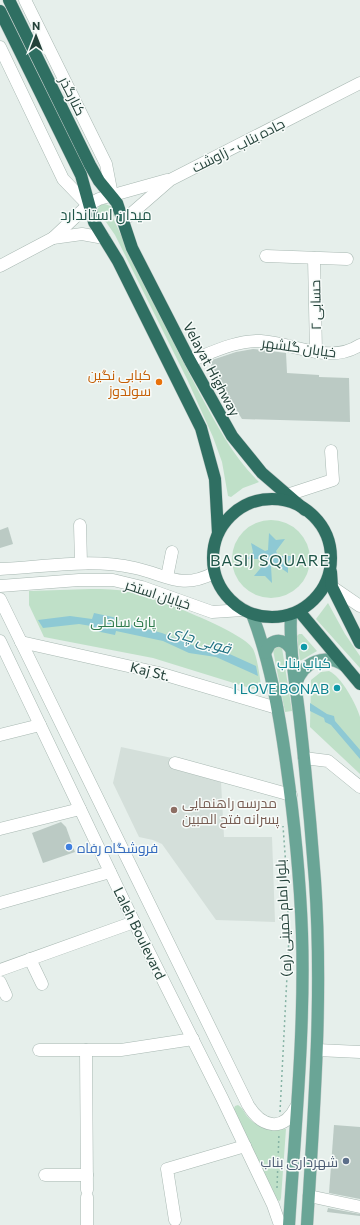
<svg xmlns="http://www.w3.org/2000/svg" width="360" height="1225" font-family="Commissioner,Cairo,sans-serif">
<style>
.built{fill:#d4dfda}
.green{fill:#bfe0c8}
.water{fill:#8ec9d4}
.building{fill:#bbcac4}
.lines{fill:none;stroke-linecap:round;stroke-linejoin:round}
.minor-casing{stroke:#a8b8b2;stroke-width:13}
.major-casing{stroke:#c2cac8;stroke-width:13}
.highway-casing{stroke:#c2cac8;stroke-width:13}
.path{stroke:#86b3a5;stroke-width:1.5;stroke-dasharray:2 3;stroke-linecap:butt}
.minor{stroke:#fff;stroke-width:12}
.major{stroke:#6aa596;stroke-width:12}
.highway{stroke:#2f6f62;stroke-width:12}
.food-dot{fill:#e8710a;stroke:#f7fbf9;stroke-width:1.5}
.culture-dot{fill:#0f9aa8;stroke:#f7fbf9;stroke-width:1.5}
.education-dot{fill:#8d6e63;stroke:#f7fbf9;stroke-width:1.5}
.shop-dot{fill:#3f7fe0;stroke:#f7fbf9;stroke-width:1.5}
.service-dot{fill:#5c6f8a;stroke:#f7fbf9;stroke-width:1.5}
.labels{text-anchor:middle;dominant-baseline:central;stroke-width:3;stroke-linejoin:round;paint-order:stroke}
.street-label{font-size:14px;fill:#24423a;stroke:#f7fbf9}
.food-label{font-size:14px;fill:#c56008;stroke:#f7fbf9;text-anchor:end}
.park-label{font-size:14px;fill:#2d7a4b;stroke:#f7fbf9}
.culture-label{font-size:14px;fill:#0d838f;stroke:#f7fbf9}
.education-label{font-size:14px;fill:#785e54;stroke:#f7fbf9;text-anchor:start}
.shop-label{font-size:14px;fill:#366cbe;stroke:#f7fbf9;text-anchor:start}
.service-label{font-size:14px;fill:#4e5e75;stroke:#f7fbf9;text-anchor:end}
.neighbourhood-label{font-size:15px;fill:#1f5548;stroke:#f7fbf9}
.water-label{font-size:15px;font-style:italic;fill:#1c6f80;stroke:#f7fbf9}
.quarter-label{font-size:16px;letter-spacing:1px;fill:#1f5548;stroke:#f7fbf9}
</style>
<rect width="100%" height="100%" fill="#e6efeb"/>
<path class="built" d="M121,747L172,758L173,769L221,782L224,837H272L275,922L216,920L162,844L153,840L139,837L113,783Z"/>
<g class="green">
<path d="M105,204L113,207L115,212L113,218L120,233C146,287 172,341 200,394C217,425 233,457 259,482L243,488L231,497L228,496L222,462L213,437L187,379L115,235L106,222L98,218L97,210L100,205Z"/>
<circle cx="271" cy="559" r="39"/>
<path d="M91,589C104,589 117,589 130,592C151,596 245,632 253,649C258,659 260,680 262,691L256,687L253,689L153,658L44,637L29,605V591Z"/>
<path d="M328,603L345,634L360,656V668L316,619Z"/>
<path d="M299,634H302L317,651L300,661L297,636Z"/>
<path d="M279,646L282,648L292,711L285,712L273,650Z"/>
<path d="M329,671C341,676 356,704 360,717C360,730 360,759 360,774L310,727L311,680L321,672Z"/>
<path d="M238,1105C243,1108 244,1112 247,1116C257,1128 270,1130 286,1129L281,1198L280,1201L277,1200L233,1111L235,1106Z"/>
</g>
<g class="water">
<path d="M269,533L276,540L285,539L276,551L278,556H293L288,562V573L275,564L271,566L272,583L265,576H254L264,564L262,559H247L253,552L251,543L265,551L268,550Z"/>
<path d="M94,613L117,618V621L162,633L197,647L223,651L256,666L258,676L216,657L189,653L163,641L116,631L115,635L91,630V626L79,624L43,628L38,620L70,616L92,619Z"/>
<path d="M310,703L327,714L334,716L335,721L360,750V759L331,725L325,722L324,718L310,711Z"/>
</g>
<g class="building">
<path d="M253,349L286,353L287,373L319,375V377L349,378L350,422L242,419L219,383L209,361L236,352Z"/>
<path d="M8,527L13,544L0,548V530Z"/>
<path d="M61,822L66,827L75,852L43,863L32,833Z"/>
<path d="M334,1125L360,1127V1199L329,1193Z"/>
<path d="M328,1208L360,1214V1216L327,1212Z"/>
</g>
<g class="lines">
<defs>
<g id="minor">
<path d="M25,0L106,164L112,195"/>
<path d="M0,47L63,179L88,205"/>
<path d="M124,220L170,180L360,83"/>
<path d="M53,238L82,234L104,238"/>
<path d="M266,256L347,259"/>
<path d="M314,258L316,352"/>
<path d="M0,266L53,238L88,205L99,199L167,180"/>
<path d="M190,361C213,352 237,340 261,341C295,343 329,365 360,345"/>
<path d="M287,495L333,480L331,451"/>
<path d="M80,525L81,563"/>
<path d="M0,569C45,567 90,558 135,568C167,575 181,590 214,573"/>
<path d="M167,577L172,552"/>
<path d="M0,586L79,580H113L142,587L212,612L243,610"/>
<path d="M332,587L360,606"/>
<path d="M0,599L248,1105C261,1127 283,1133 296,1107"/>
<path d="M0,641L134,922L222,1098L273,1205L280,1225"/>
<path d="M21,642L159,673L277,708"/>
<path d="M0,735L40,725"/>
<path d="M304,758L328,761L360,787"/>
<path d="M175,763L291,795"/>
<path d="M0,829L80,809"/>
<path d="M0,903L110,872"/>
<path d="M30,959L42,984"/>
<path d="M0,970L134,922"/>
<path d="M0,982L6,995"/>
<path d="M39,1050H86"/>
<path d="M317,1050L360,1052"/>
<path d="M45,1175H87"/>
<path d="M87,1190L86,1050H121L193,1039"/>
<path d="M309,1196L360,1207"/>
<path d="M175,1220L167,1169L245,1146"/>
<path d="M87,1225V1197"/>
</g>
<g id="major">
<path d="M252,614C270,661 279,712 286,762C294,818 300,877 302,934C305,1030 295,1129 289,1225"/>
<path d="M291,614C289,650 296,686 300,721C306,774 311,828 315,881C323,996 314,1110 307,1225"/>
<path d="M265,653L270,644C279,638 285,641 291,649"/>
<path d="M296,684C303,662 325,652 345,666"/>
</g>
<g id="highway">
<path d="M9,0L90,165L99,181L117,203L132,248L190,361L232,436L262,473L305,510"/>
<path d="M0,11L81,175L94,222L118,261L201,428L215,479L218,533"/>
<circle cx="272" cy="558" r="59"/>
<path d="M331,572L332,587L360,643"/>
<path d="M299,611L360,684"/>
</g>
</defs>
<use href="#minor" class="minor-casing"/>
<use href="#major" class="major-casing"/>
<use href="#highway" class="highway-casing"/>
<g class="path">
<path d="M280,1112L289,937L287,881L283,826"/>
<path d="M277,1188L279,1133"/>
</g>
<use href="#minor" class="minor"/>
<use href="#major" class="major"/>
<use href="#highway" class="highway"/>
</g>
<circle class="food-dot" cx="159" cy="382" r="4"/>
<g class="culture-dot">
<circle cx="304" cy="647" r="4"/>
<circle cx="337" cy="688" r="4"/>
</g>
<circle class="education-dot" cx="174" cy="810" r="4"/>
<circle class="shop-dot" cx="69" cy="847" r="4"/>
<circle class="service-dot" cx="346" cy="1161" r="4"/>
<g class="labels">
<g class="street-label">
<text transform="translate(73 96) rotate(64)">کنارگذر</text>
<text transform="translate(238 145) rotate(-27)">جاده بناب - زاوشت</text>
<text transform="translate(315 305) rotate(-91)">حسابی ۲</text>
<text transform="translate(299 347) rotate(8)">خیابان گلشهر</text>
<text transform="translate(212 369) rotate(62)">Velayat Highway</text>
<text transform="translate(158 594) rotate(18)">خیابان استخر</text>
<text transform="translate(150 671) rotate(14)">Kaj St.</text>
<text transform="translate(283 918) rotate(-93)">بلوار امام خمینی (ره)</text>
<text transform="translate(140 933) rotate(64)">Laleh Boulevard</text>
</g>
<g class="food-label">
<text x="151" y="374">کبابی نگین<tspan x="151" dy="16">سولدوز</tspan></text>
</g>
<g class="park-label">
<text x="123" y="621">پارک ساحلی</text>
</g>
<g class="culture-label">
<text x="304" y="662">کباب بناب</text>
<text x="329" y="688" text-anchor="end">I LOVE BONAB</text>
</g>
<g class="education-label">
<text x="182" y="802">مدرسه راهنمایی<tspan x="182" dy="16">پسرانه فتح المبین</tspan></text>
</g>
<g class="shop-label">
<text x="77" y="847">فروشگاه رفاه</text>
</g>
<g class="service-label">
<text x="338" y="1161">شهرداری بناب</text>
</g>
<g class="neighbourhood-label">
<text x="106" y="214">میدان استاندارد</text>
</g>
<g class="water-label">
<text transform="translate(200 639) rotate(17)">قوبی چای</text>
</g>
<g class="quarter-label">
<text x="270" y="559">BASIJ SQUARE</text>
</g>
</g>
<g transform="translate(36 36)" stroke="#f7fbf9" stroke-width="3" paint-order="stroke">
<path d="M0-3L7 15L0 10L-7 15Z" fill="#24423a"/>
<text y="-6" font-size="11" font-weight="bold" text-anchor="middle" fill="#24423a">N</text>
</g>
</svg>
